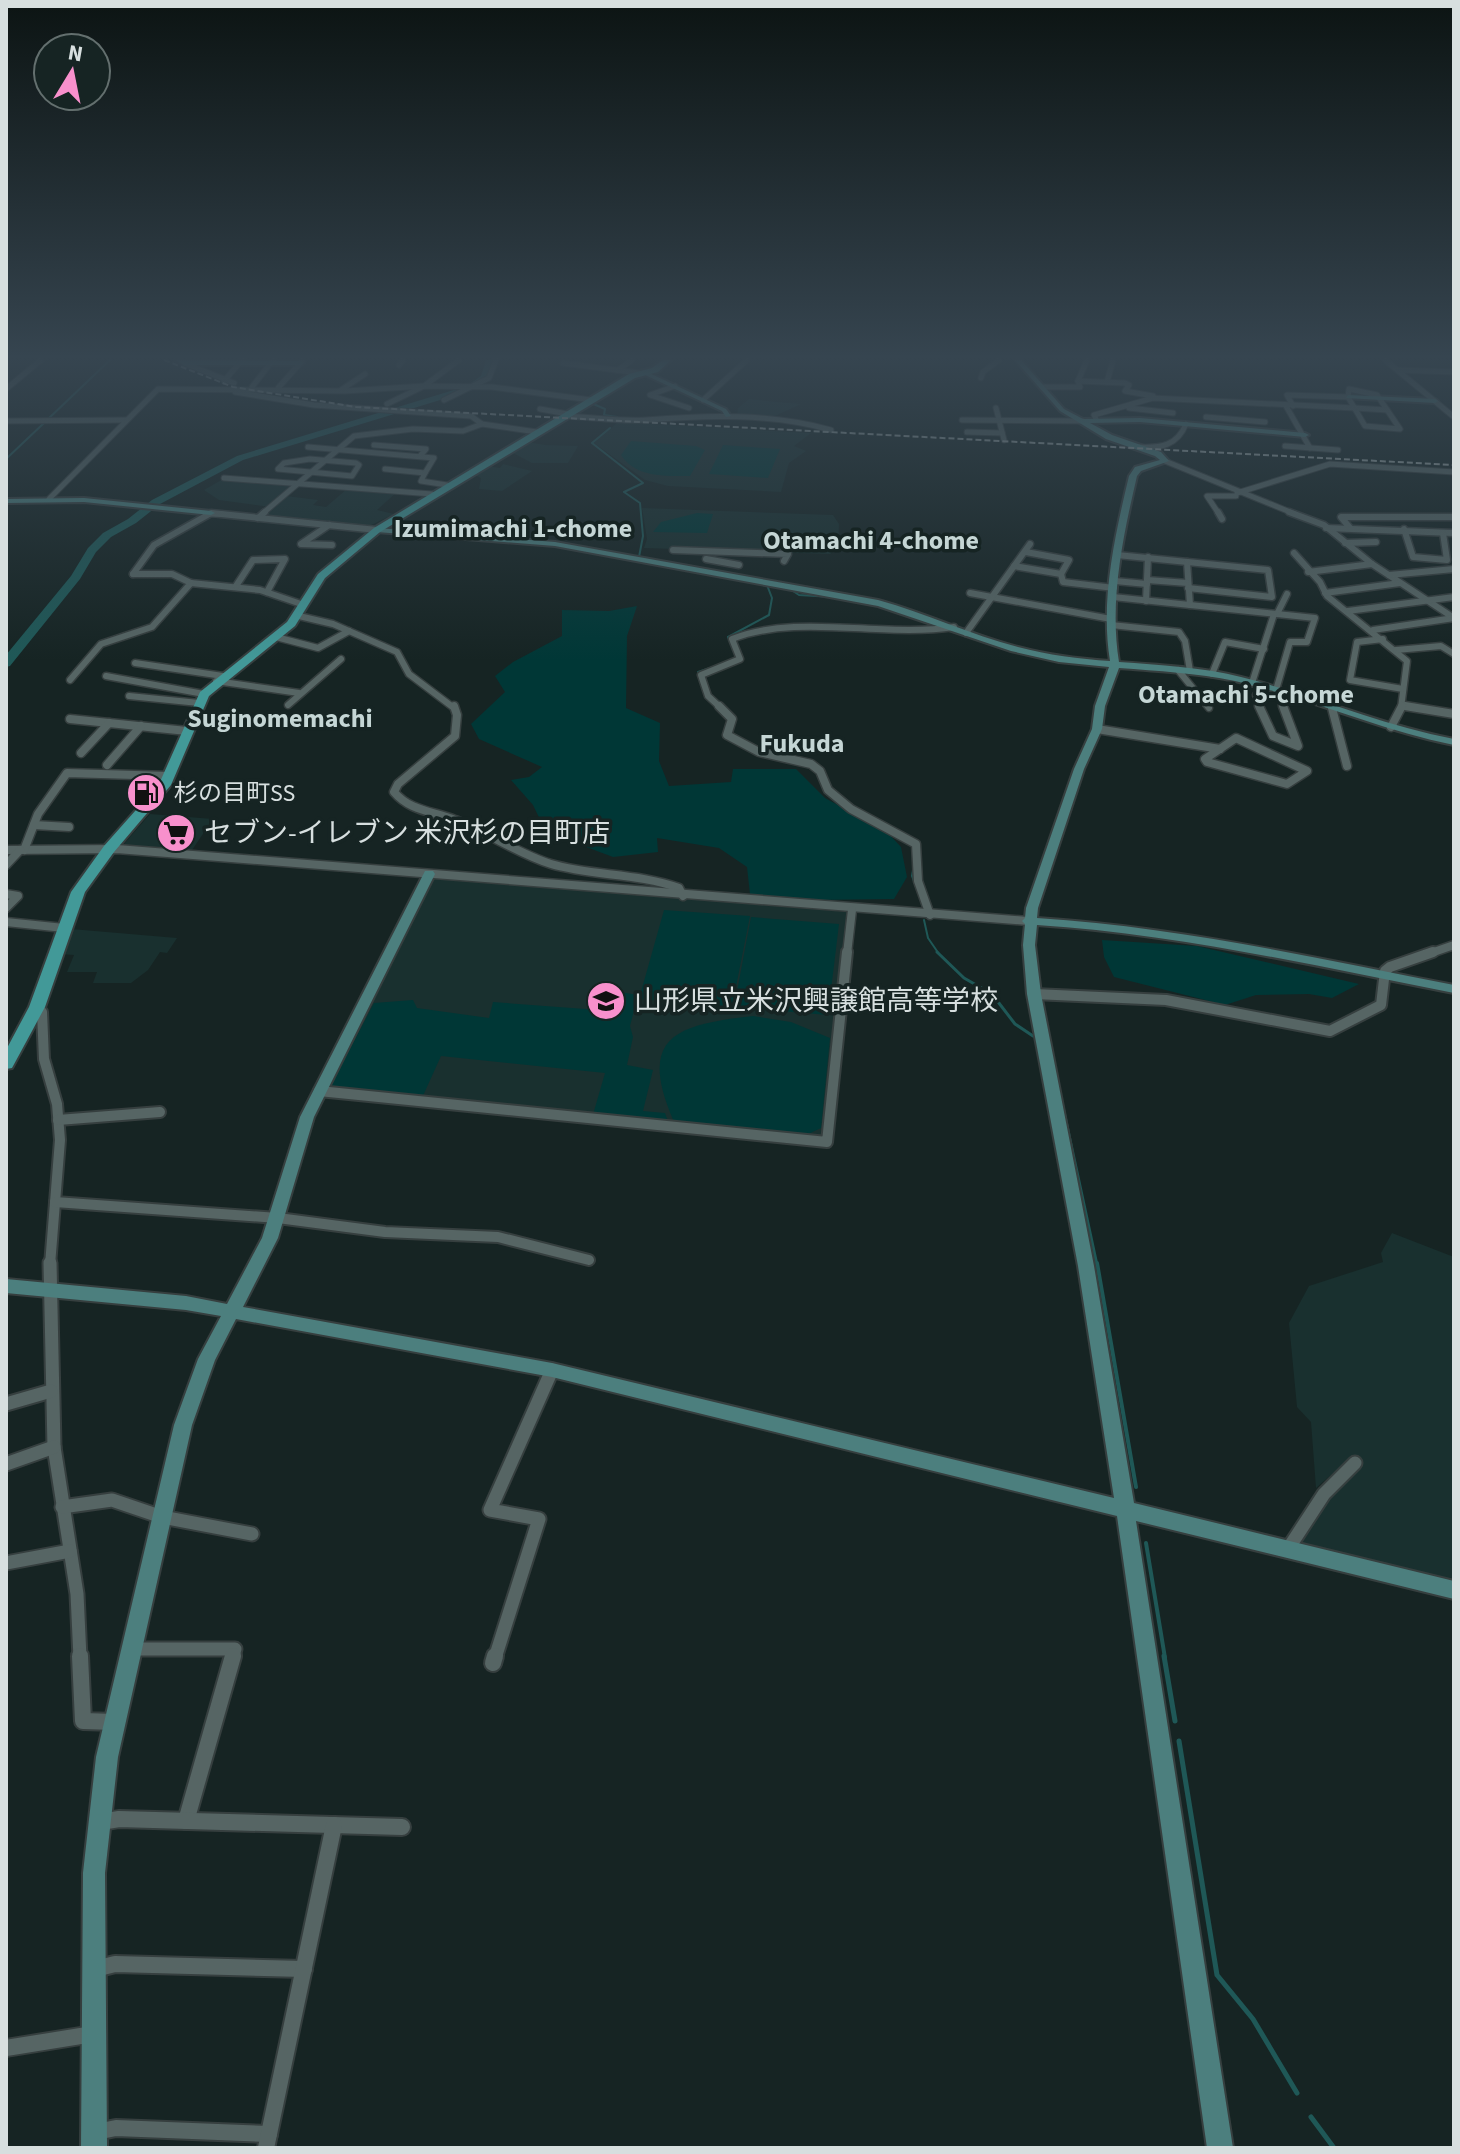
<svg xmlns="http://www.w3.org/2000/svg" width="1460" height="2154" font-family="'Source Sans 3','Noto Sans JP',sans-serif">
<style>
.built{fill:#19302f}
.green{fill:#003736}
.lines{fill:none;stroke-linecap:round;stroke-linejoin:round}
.stream-far3{stroke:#1f5857;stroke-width:2}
.stream-far2{stroke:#1f5857;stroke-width:3}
.stream-far1{stroke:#1f5857;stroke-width:4}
.stream{stroke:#1f5857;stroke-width:5}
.river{fill:#1f5857;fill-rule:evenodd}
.street-far5-casing{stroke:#363f3f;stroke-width:7}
.street-far4-casing{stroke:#363f3f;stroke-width:9}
.street-far3-casing{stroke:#363f3f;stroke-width:11}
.street-far2-casing{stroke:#363f3f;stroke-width:14}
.street-far1-casing{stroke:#363f3f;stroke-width:17}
.street-casing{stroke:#363f3f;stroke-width:20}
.secondary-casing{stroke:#363f3f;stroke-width:4}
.primary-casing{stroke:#363f3f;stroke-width:4}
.street-far5{stroke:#566564;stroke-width:5}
.street-far4{stroke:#566564;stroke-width:6}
.street-far3{stroke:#566564;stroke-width:8}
.street-far2{stroke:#566564;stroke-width:10}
.street-far1{stroke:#566564;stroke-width:13}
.street{stroke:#566564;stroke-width:16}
.secondary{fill:#4c7f7e;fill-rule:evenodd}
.primary{fill:#429998;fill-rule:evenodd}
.rail{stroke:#9da7a6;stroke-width:2;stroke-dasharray:6 3;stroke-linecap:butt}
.labels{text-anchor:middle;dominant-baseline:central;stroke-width:7;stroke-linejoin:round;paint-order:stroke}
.far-poi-label{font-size:24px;fill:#d7dfdf;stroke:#162423;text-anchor:start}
.far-neighbourhood-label{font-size:26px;font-weight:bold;fill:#c5d6d5;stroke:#162423}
.far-quarter-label{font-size:26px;font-weight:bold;fill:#c5d6d5;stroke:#162423}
.poi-label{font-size:28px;fill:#d7dfdf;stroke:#162423;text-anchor:start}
</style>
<rect width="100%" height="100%" fill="#162423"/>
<g class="built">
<path d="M749,399L777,402L801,404L766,420L737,416L738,408Z"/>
<path d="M618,422L811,433L794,446L806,451L789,463L781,492L668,486L645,480L594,443Z"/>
<path d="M527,442L545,445L578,446L568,463H532L511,452Z"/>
<path d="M503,464L532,471L502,491L479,489L481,478L473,474L487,466L500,468Z"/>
<path d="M223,479L293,484L270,507L219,500L204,490Z"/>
<path d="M347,489L399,490L377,510L394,514L367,527L262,517L286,496L318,500L313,505L326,507Z"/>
<path d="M642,508L833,515L839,524L838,548L830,554L644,548L647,539Z"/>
<path d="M150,814L213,819L190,853L125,847L123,845Z"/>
<path d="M435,877L848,912L825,1140L327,1090Z"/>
<path d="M71,929L177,938L167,953L160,952L148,970L131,983H93L97,972H67L74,955L60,954Z"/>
<path d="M1392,1233L1454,1257V1581L1300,1542L1327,1496L1363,1465L1347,1461L1316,1488L1311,1422L1297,1407L1289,1323L1309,1286L1383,1262L1381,1253Z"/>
</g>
<g class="green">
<path d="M631,441L696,446L705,450L690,476C665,476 636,478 621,455Z"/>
<path d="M723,445L780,449L768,478L709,474Z"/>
<path d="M697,513L713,514L707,533L653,532L661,522Z"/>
<path d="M637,606L627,636L626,708L660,723L659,761L669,786L731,782L733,769H796L825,798L887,832L901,847L907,877L894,899L814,900L750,894L747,867L719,848L657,838L658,852L613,857L546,832L533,805L511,780L529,777L542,767L479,739L471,724L505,692L495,676L513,662L562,636V610L609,611Z"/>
<path d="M664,910L750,916L732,1007L639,999Z"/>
<path d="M751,917L839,924L828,1015L734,1007Z"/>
<path d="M1102,940L1197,946L1359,984L1332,998L1309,994L1256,995L1225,1005L1114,977L1104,957Z"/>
<path d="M620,992L638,995L630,1026L633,1037L627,1065L653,1070L643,1111L665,1113L669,1124L592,1118L605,1073L441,1056L422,1098L329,1089L374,1003L413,1000L417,1008L489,1018L493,1002L599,1010L603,999Z"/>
<path d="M753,1016L791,1022L830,1038L821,1128L806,1135L674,1122C637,1037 674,1025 753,1016Z"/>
</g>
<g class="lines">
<g class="stream-far3">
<path d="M591,403L605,409L604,415L617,417"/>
<path d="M47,420L110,360"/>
<path d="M610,428L592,443L643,483L624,492L640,503L643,536L639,557"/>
<path d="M6,459L44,423"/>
<path d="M790,589L799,595L832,597"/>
<path d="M733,648L728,637L769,615L772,598L767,585"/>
<path d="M707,699L698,672L719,665"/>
<path d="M723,735L727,725"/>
<path d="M914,864L912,876L918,892"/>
<path d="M924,920L928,938L939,954"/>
</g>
<g class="stream-far2">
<path d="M937,952L964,978L992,994L1015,1024L1033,1036"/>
<path d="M1049,1042L1097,1265"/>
</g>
<g class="stream-far1">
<path d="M1097,1263L1136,1487"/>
<path d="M1146,1543L1165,1658"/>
</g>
<g class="stream">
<path d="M1164,1656L1175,1721"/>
<path d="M1179,1741L1217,1975L1253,2019L1297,2093"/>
<path d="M1311,2117L1334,2148"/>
</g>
<path class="river" d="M486,360H494L488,379L473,390L243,460L160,504L136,523L111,537L96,552L80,579L10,666L6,667V655L71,576L88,548L103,533L128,519L152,500L237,456L467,386L481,376Z"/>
<defs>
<g id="street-far5">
<path d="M1385,360L1454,417"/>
<path d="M184,363L234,383"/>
<path d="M563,363L639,373"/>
<path d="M399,365L403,360"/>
<path d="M618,370L632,360"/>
<path d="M1398,370L1454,372"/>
<path d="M981,378L983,372L999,360"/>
<path d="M224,381L242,360"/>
<path d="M1078,381L1087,360"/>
<path d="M1107,382L1113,360"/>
<path d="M675,386L650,395L689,408"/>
<path d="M252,387L273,360"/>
<path d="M1042,387H1080L1078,381L1125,383L1129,385L1125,391L1153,396"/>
<path d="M278,388L303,360"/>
<path d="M6,389L41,360"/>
<path d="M1349,389L1377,395L1400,429L1365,426L1348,397Z"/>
<path d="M341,390L365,374"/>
<path d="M235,392L314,405L471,416L482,424L537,432"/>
<path d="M444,400L489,378L496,360"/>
<path d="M703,400L747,360"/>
<path d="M387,404L424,386L459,360"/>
<path d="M1286,406L1310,448"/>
<path d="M1293,406L1287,395L1348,397"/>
<path d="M996,408L1004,440"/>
<path d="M1129,408L1173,413"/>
<path d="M1355,408L1387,410"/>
<path d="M540,409L568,414"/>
<path d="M565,416C591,417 620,422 646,420C707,415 771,413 831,430"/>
<path d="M1206,417L1265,422"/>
<path d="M1096,419L1094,415L1153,398L1355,408"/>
<path d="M962,420L1083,421"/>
<path d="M6,421L126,420"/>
<path d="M967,432L1002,433"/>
<path d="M374,445L426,449L420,456"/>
<path d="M1285,446L1338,450"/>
<path d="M308,447L434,458L425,473L385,469"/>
<path d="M1139,447C1161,448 1177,446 1186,424"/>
<path d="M310,459L356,463L359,465L352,476L278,469L284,463Z"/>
<path d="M1165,461L1295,514"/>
<path d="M425,473L421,481L447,485"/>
<path d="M224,478L432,494"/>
<path d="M1237,493L1330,464L1454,472"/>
<path d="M49,499L158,389L345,391L424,386L492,387L591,400"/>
<path d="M209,514H223"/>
<path d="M262,514L354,436L413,429L463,431L482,424"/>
<path d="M1219,514L1207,496H1236"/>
</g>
<g id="street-far4">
<path d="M1218,512L1222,519"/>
<path d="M1289,512L1324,525L1372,564L1454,618"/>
<path d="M258,518L265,512"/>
<path d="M329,525L301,544L332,545"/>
<path d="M1326,528L1454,533"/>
<path d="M1350,528L1341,517H1454"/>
<path d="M1404,529L1413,557L1447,560L1443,533"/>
<path d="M1345,543L1376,542"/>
<path d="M673,550L788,554L784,561"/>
<path d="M1294,553L1320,582L1327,596L1407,661L1401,708"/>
<path d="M1117,555L1268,570L1272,597L1188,588"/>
<path d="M706,559L739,565"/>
<path d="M1187,562L1190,605"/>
<path d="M1014,566L1061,574L1069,560L1026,552"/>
<path d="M1308,572L1372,564"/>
<path d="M133,574L154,545L211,513L377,530"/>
<path d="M1061,574L1063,582L1114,588"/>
<path d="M1389,575L1454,569"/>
<path d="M1147,580L1188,583"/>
<path d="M1115,581L1147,584"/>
<path d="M191,583L260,590L304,605"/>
<path d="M236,586L253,560L285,559L267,592"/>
<path d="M970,593L1111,619"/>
<path d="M1325,593L1400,583"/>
<path d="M1113,597L1315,618L1307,642H1290L1276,690"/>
<path d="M1146,601L1148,557"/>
<path d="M1348,611L1454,597"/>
<path d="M1277,614L1287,594"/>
<path d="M299,616L333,624L397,652L409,674L454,708"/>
<path d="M1111,625L1179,632L1185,641L1190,671"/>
<path d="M1373,630L1454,618"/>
<path d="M966,633L1030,544"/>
<path d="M276,637L318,648L349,631"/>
<path d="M1383,639L1357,642L1350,680L1403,689"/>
<path d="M1396,650L1441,646L1454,654"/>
<path d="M135,663L223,676"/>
<path d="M1178,670L1209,708"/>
<path d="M1212,674L1225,642L1264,649"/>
<path d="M106,676L204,694"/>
<path d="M70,680L101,644L152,627L191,583L172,574H133"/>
<path d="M216,681L299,693"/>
<path d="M1252,683L1274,614"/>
<path d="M129,696L199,703"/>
<path d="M288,705L341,659"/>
<path d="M1402,706L1418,708"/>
<path d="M721,708L708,696L701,675L740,659L732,639C797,613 884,638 954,627"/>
<path d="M1260,708L1256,695L1263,686"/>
<path d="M1284,708L1282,704L1289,694"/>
</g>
<g id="street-far3">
<path d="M454,706L457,715L455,736L398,784L394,792C410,811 432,811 455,820C488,832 516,853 551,864C592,876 638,873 679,888L683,896"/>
<path d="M719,706L732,719L727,735L759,752L811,764L820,771L828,790L851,809L916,844L918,881L930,915"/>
<path d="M1259,706L1273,736L1298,746L1283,706"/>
<path d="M1405,706L1454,714"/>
<path d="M1332,708L1347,766"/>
<path d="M70,719L187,731"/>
<path d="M1391,727L1402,706"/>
<path d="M1097,729L1220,749"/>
<path d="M1236,738L1307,771L1287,784L1207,762L1205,759Z"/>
<path d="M81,753L109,723"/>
<path d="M107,765L141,726"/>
<path d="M34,825L69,827"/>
<path d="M6,850L117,849L1028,921"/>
<path d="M24,850L38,814L67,773L169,776"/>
<path d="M6,865L20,850"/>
<path d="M6,894L18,896L6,908"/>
<path d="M6,922L64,928"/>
<path d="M847,954L852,910"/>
<path d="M1428,954L1454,945"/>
</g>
<g id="street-far2">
<path d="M1034,994L1166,1000L1330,1031L1381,1005L1385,971L1390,967L1433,952"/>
<path d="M37,1007L42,1012L44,1059L57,1104L60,1140L50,1265"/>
<path d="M319,1091L827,1142L847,952"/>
<path d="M58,1120L160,1112"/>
<path d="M55,1202L278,1218L385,1232L498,1237L589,1260"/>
</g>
<g id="street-far1">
<path d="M50,1263L54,1447L77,1594L80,1658"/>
<path d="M6,1404L51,1391"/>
<path d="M6,1464L54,1447"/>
<path d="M62,1507L112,1500L162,1517L252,1534"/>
<path d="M1288,1549L1324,1494L1355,1463"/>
<path d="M6,1563L70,1551"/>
<path d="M132,1649H235L232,1658"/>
<path d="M495,1658L539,1519L490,1510L552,1370"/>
</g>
<g id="street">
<path d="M80,1656L83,1721L115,1722"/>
<path d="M493,1663L495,1656"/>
<path d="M186,1821L233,1656"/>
<path d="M101,1822L119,1819L402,1827"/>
<path d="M95,1969L115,1964L304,1969"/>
<path d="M6,2048L93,2034"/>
<path d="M96,2132L116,2128L269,2134"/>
<path d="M266,2148L334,1825"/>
</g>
<g id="secondary">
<path d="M175,360L301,361L304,363L301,365H184Z"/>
<path d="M1015,360H1021L1064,409L1083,419L1140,418L1305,433L1309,435L1305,437L1140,422L1090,423L1112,435L1161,452L1169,461L1141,471L1137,476C1123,536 1109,601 1119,662C1160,665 1201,667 1241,677C1313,695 1381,725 1454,739V745C1379,730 1309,698 1235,681C1197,673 1158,671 1119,668L1105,706L1102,729L1084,769L1038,908L1037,918C1178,927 1316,958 1454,985V993C1315,966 1178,934 1037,925L1035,945L1041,994L1094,1266L1134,1503L1454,1581V1599L1136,1521L1233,2148H1207L1117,1516L552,1377L236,1319L215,1360L192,1425L118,1757L105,1873L107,2148H81L83,1873L96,1757L174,1425L198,1359L221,1316L186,1310L6,1293V1279L186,1296L227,1304L262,1238L300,1117L425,871H433L435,874L314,1117L278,1238L243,1307L552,1363L1114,1498L1078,1266L1027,994L1023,945L1025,924L1022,921L1025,918L1026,908L1074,769L1092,729L1095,706L1109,667L1059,662L1011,651L878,606L555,546L377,532L373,530L377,528L555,542L878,600C926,613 971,635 1018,647C1048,655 1079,659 1110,661C1100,600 1115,535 1129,476L1135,467L1160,460L1155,456L1106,439L1060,411Z"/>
<path d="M643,372H647L726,409L731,416L726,417L722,411L643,374Z"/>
<path d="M1348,395L1435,399L1438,401L1435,403L1346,398Z"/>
<path d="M84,498L211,511L215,513L211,515L84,502L6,503V499Z"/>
</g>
<path id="primary" d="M663,360H671L658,372L635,378L380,532L325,578L295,626L209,696L171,785L114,852L85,892L45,1007L12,1068L6,1069V1050L29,1007L71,892L104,846L159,784L200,692L287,622L318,574L374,528L629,374L652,368Z"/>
</defs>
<use href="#street-far5" class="street-far5-casing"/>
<use href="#street-far4" class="street-far4-casing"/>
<use href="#street-far3" class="street-far3-casing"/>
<use href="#street-far2" class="street-far2-casing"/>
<use href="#street-far1" class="street-far1-casing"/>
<use href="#street" class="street-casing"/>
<use href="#secondary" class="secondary-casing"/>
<use href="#primary" class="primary-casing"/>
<use href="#street-far5" class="street-far5"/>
<use href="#street-far4" class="street-far4"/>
<use href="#street-far3" class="street-far3"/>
<use href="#street-far2" class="street-far2"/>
<use href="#street-far1" class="street-far1"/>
<use href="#street" class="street"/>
<use href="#secondary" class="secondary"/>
<use href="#primary" class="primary"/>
<path class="rail" d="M164,360L233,387L356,407L1454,465"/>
</g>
<linearGradient id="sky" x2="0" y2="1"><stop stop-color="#0c1413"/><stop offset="0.54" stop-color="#364550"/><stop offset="1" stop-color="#364550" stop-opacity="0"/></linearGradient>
<rect width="1460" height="661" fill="url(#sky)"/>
<defs>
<symbol id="fuel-disc" viewBox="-11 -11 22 22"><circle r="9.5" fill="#f890cc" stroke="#162423"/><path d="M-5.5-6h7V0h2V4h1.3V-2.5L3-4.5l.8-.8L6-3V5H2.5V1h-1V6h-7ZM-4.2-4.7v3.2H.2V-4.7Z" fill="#111"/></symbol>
<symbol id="supermarket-disc" viewBox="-11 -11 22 22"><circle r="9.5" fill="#f890cc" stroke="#162423"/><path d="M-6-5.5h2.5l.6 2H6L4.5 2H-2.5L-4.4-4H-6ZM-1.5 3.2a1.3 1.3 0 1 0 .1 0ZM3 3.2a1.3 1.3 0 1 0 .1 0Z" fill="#111"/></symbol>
<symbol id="school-disc" viewBox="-11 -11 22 22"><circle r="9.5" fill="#f890cc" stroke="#162423"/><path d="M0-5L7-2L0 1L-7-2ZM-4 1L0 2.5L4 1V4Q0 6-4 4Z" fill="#111"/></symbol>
</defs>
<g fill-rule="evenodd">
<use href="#fuel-disc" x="124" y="771" width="44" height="44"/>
<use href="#supermarket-disc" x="154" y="811" width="44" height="44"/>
<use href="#school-disc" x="584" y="979" width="44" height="44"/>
</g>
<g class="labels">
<g class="far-poi-label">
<text x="174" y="793">杉の目町SS</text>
</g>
<g class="far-neighbourhood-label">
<text x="513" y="528">Izumimachi 1-chome</text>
<text x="871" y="540">Otamachi 4-chome</text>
<text x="1246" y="694">Otamachi 5-chome</text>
</g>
<g class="far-quarter-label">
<text x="280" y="718">Suginomemachi</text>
<text x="802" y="743">Fukuda</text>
</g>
<g class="poi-label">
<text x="204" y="833">セブン-イレブン 米沢杉の目町店</text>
<text x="634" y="1001">山形県立米沢興譲館高等学校</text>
</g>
</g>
<rect width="1460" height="2154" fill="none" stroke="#d7dfdf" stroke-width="16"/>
<g transform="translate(72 72) rotate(10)"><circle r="38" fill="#162423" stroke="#636f6e" stroke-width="2"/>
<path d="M0-6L14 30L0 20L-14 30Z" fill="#f890cc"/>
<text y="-12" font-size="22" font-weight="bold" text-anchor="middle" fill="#d7dfdf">N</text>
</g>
</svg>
